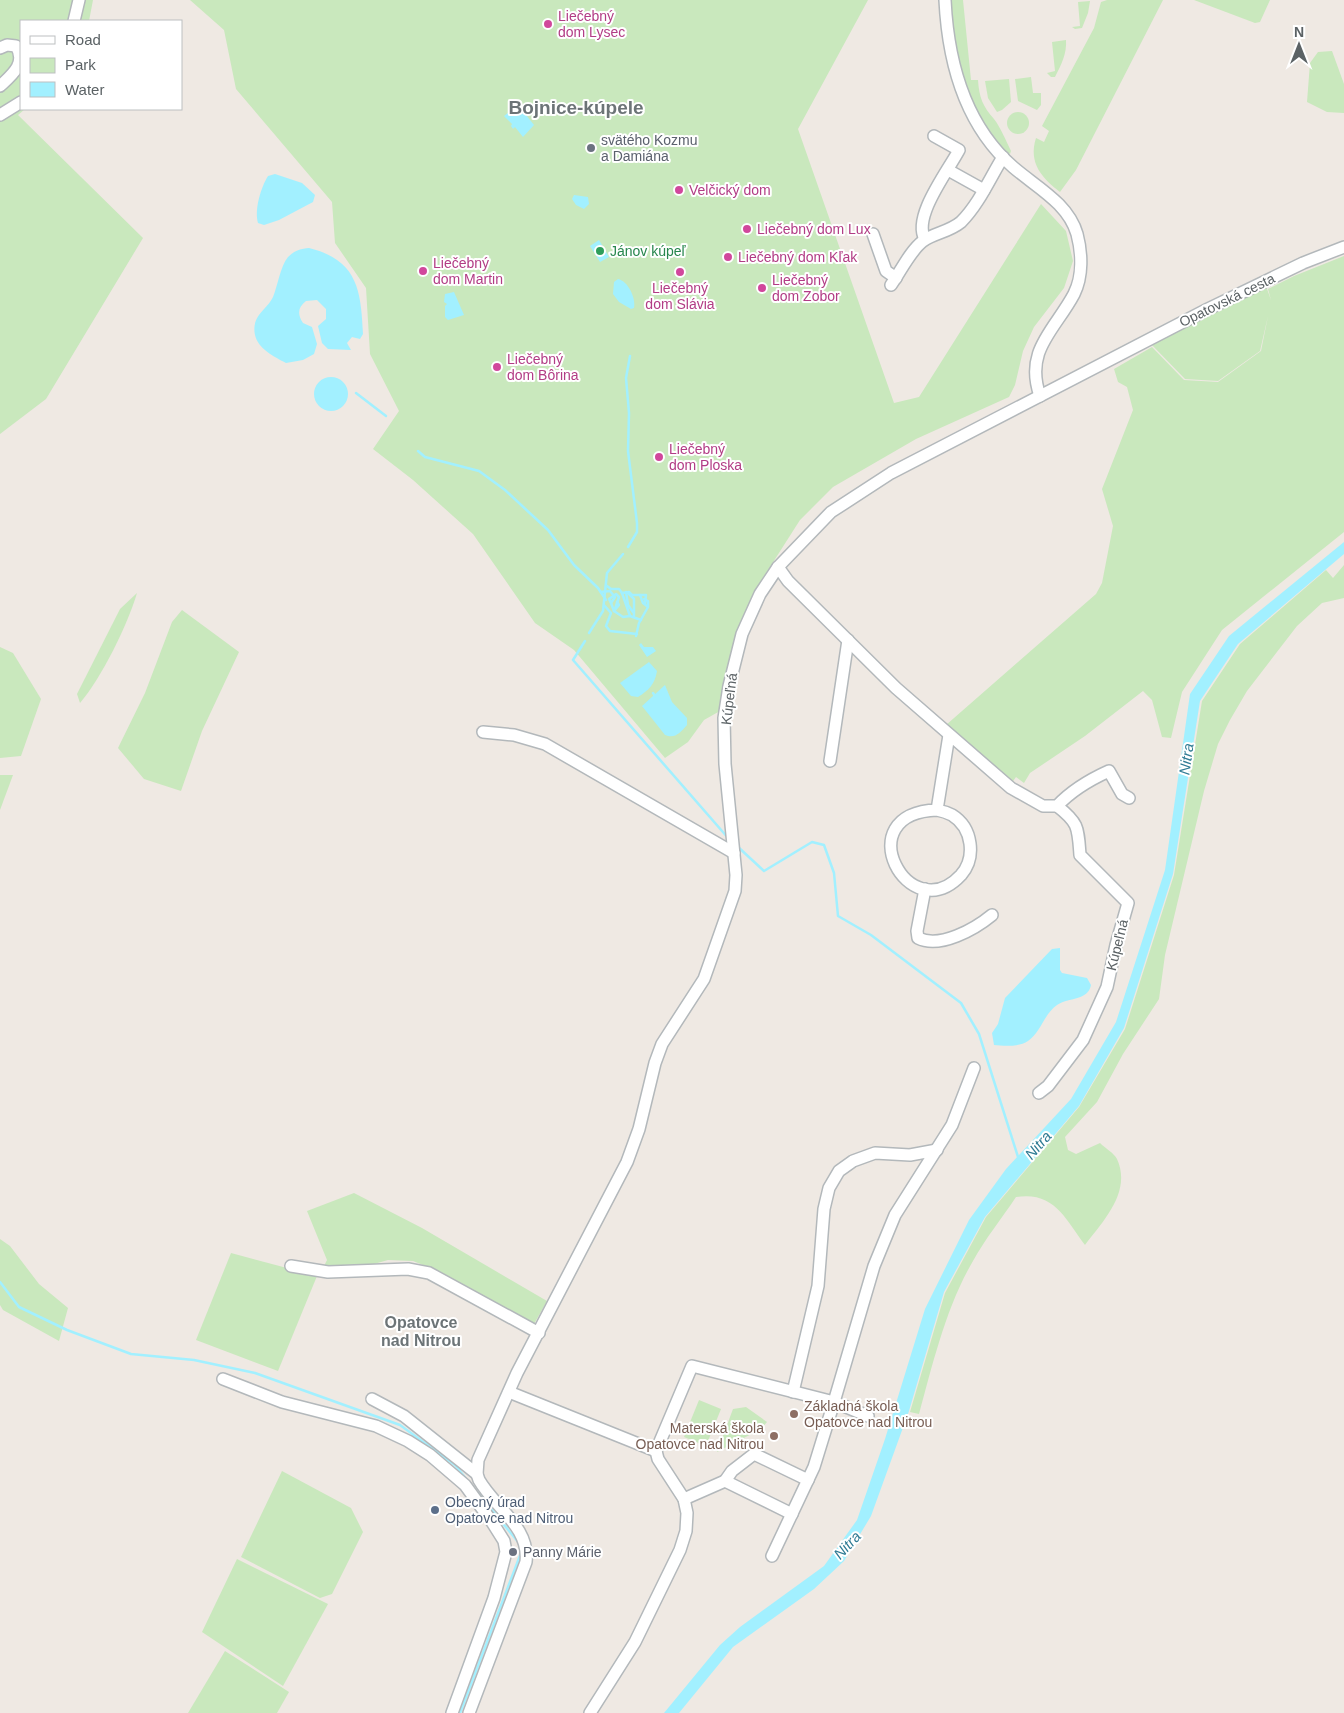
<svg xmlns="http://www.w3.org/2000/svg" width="1344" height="1713" font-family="Arial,sans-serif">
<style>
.green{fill:#c9e8bd}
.water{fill:#a2f0ff}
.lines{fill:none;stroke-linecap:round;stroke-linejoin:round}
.stream{stroke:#a2f0ff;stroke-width:2.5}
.minor-casing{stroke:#b3b8bb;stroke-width:14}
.minor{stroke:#fff;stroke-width:11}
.hotel-dot{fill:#d1479c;stroke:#fff;stroke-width:2}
.worship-dot{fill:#6b7280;stroke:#fff;stroke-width:2}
.leisure-dot{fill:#2e9e5b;stroke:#fff;stroke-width:2}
.education-dot{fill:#8d6e63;stroke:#fff;stroke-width:2}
.service-dot{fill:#5c6f8a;stroke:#fff;stroke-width:2}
.labels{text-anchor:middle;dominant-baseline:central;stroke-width:4;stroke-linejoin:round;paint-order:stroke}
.hotel-label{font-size:14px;fill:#b23c85;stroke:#fff;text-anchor:start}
.worship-label{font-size:14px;fill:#5b616d;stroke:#fff;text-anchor:start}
.leisure-label{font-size:14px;fill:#27864d;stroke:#fff;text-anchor:start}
.street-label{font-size:14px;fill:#5b6265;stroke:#fff}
.education-label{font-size:14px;fill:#785e54;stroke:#fff;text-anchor:start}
.service-label{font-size:14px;fill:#4e5e75;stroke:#fff;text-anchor:start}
.water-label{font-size:15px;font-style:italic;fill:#2f7b94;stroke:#fff}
.quarter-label{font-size:16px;font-weight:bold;fill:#6c7477;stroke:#fff}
.district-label{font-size:19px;font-weight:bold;fill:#6c7477;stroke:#fff}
</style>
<rect width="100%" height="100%" fill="#efe9e3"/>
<g class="green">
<path d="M0,0H93L89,21H21V109H25L18,115L143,238L46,399L0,434Z"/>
<path d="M190,0H868L798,129L894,403L919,397L1041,204L1066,231L1073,261L1064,288L1034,327L1023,351L1015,385L1009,397L916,439L833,487L800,520L756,589L730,658L720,711L704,720L688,742L665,758L574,650L535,623L473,534L413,480L373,449L399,411L370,354L366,288L335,243L332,202L236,89L224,30Z"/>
<path d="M950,0H963L971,80H978C979,97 983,107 994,119C1001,128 1006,141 1011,151L1010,154C999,149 991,135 985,125C960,82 953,49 950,0Z"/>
<path d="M1107,0H1163L1076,170L1060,192C1042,178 1028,163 1036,138L1044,142L1049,131L1042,126L1094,28L1101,2Z"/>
<path d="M1194,0H1270L1260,22L1255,23Z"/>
<path d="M1090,1L1088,13L1082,28L1075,29L1072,27L1080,26L1078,2Z"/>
<path d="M1066,40C1067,54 1061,65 1055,77H1051L1047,73L1055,71L1052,42Z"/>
<path d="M1332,51L1344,84V113L1327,112L1307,102L1310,63L1318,52Z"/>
<path d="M1031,77L1033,93H1041V105L1037,110L1018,101L1015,79Z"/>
<path d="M1009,79L1011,102L1002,110L997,112L988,98L985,81Z"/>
<circle cx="1018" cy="123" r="11"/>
<path d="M1344,256V532L1222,630L1182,692L1171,738L1162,737L1152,700L1143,691L1085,736L1030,773L1024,783L1016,777L1011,784L946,725L1096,594L1102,583L1113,526L1102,489L1133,410L1127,387L1118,382L1114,369L1152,347L1184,380L1218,382L1261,351L1268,316L1260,351L1218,381L1185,379L1151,344L1266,286L1271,300L1268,289L1294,276Z"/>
<path d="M1344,565V598L1322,603L1297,626L1247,691L1230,720L1218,744L1204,791L1165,955L1159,999L1123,1054L1097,1102L1065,1137L1068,1150L1076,1154L1100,1143C1105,1148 1114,1153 1117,1159C1132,1192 1103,1221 1085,1245C1065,1218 1054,1191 1016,1197C1002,1218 985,1239 973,1261C946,1307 933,1363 919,1414L910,1412L945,1293L986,1217L1079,1107L1125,1029L1174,875L1202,701L1240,644L1326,570L1333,578Z"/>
<path d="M137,593C127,626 102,677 80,703L77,694L120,609Z"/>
<path d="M182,610L239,652L202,731L181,791L144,779L118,748L145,693L172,622Z"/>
<path d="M0,647L13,653L41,699L21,756L0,758Z"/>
<path d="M0,775H13L0,810Z"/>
<path d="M354,1193L422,1228L547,1301L534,1324L467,1290L466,1286L438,1271L413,1261L388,1260L367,1266L323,1268L327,1260L307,1211Z"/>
<path d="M0,1239L10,1246L39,1284L68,1308L59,1341L3,1310L0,1305Z"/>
<path d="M231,1253L317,1276L278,1371L196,1340Z"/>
<path d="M699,1400L721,1409L706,1446L684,1437Z"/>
<path d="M746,1407L767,1422L761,1429L717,1452L733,1409Z"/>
<path d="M282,1471L351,1508L363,1532L332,1594L320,1598L241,1557Z"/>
<path d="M237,1559L328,1604L283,1686L202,1632Z"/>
<path d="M225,1651L289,1692L277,1713H188Z"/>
</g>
<g class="water">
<path d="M518,105L534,125L523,137L515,127L513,129L511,126L512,124L504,116Z"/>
<path d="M275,174L302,183L315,195L313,202L279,220L264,225L258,223C254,210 261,187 268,176Z"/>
<path d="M574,195L588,197L589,204L584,209L576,205L572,199Z"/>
<path d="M599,240L609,257L600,262L590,246Z"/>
<path d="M309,248C358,260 361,291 363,334L360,339L352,337L347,343L351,350L328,349L322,343L318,326L326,319V309L317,300L306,301C298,307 297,314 303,323L312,327L317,344L314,354L303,360L286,363C275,357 258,349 255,335C251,315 267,310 273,297C278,285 280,267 288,257C295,250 301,249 309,248Z"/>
<path d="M618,279C628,281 636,298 634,308L631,309L619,302L613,294L614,282Z"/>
<path d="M454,292L464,315L448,320L445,317V306L447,304L444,302L445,294Z"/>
<circle cx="331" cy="394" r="17"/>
<path d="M1344,542V554L1238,644L1200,701L1173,874L1124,1028L1079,1106L985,1217L944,1292L909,1411L871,1516L844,1561L814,1589L733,1647L679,1713H664L720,1645L740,1627L824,1566L857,1520L885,1439L925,1309L969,1220L1006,1169L1071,1099L1116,1022L1165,870L1190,694L1229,636Z"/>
<path d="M641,643L644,647H653L656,651L647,657L639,645Z"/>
<path d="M649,662L657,671C655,684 649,690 638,697L631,696L620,683Z"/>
<path d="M665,685L672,702L687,718V725C680,733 675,739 665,735L642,706Z"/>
<path d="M1060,948V970L1062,973L1087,978L1091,985C1088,1001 1069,997 1057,1005C1044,1014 1041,1032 1028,1041C1020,1047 1004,1046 994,1045L992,1033L998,1024L1005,998L1052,949Z"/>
</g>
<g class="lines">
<g class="stream">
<path d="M699,306L701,310"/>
<path d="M356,393L386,416"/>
<path d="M418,451L425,457L479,471L505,490L548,530L574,565L598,588L606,600"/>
<path d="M628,547L637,532V523L628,451L629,413L626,378L630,356"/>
<path d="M607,586L611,589H619L622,593L629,592L632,595H640L643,603L648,607L639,623L636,636"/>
<path d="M601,592L610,591L615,597L611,603L614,611"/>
<path d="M626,592L628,605L633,612"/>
<path d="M622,593L630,616L641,620"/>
<path d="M628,593L634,599V616"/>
<path d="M640,595H646L645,604"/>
<path d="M644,599L648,601V607"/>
<path d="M617,602L619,605L614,611L623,617L630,616"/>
<path d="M611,603L609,599L616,594L619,597L615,609"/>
<path d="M604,605L611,613L606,626L610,631L637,634"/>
<path d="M589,633L603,611L607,573L623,554"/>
<path d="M585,641L573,660L729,839"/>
<path d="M653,693L655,696"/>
<path d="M737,846L764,871L812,842L824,845L834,873L838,916L871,935L961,1003L979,1034L1019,1160"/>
<path d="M0,1282L19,1307L67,1330L131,1354L194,1360L255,1373L400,1425L455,1465L467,1480"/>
<path d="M477,1492L519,1543"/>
<path d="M460,1713L521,1553"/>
</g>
<defs>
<g id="minor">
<path d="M945,0C948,61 965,125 1013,167C1036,187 1068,203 1077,234C1082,253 1083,276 1074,294C1055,330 1024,350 1040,396"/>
<path d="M74,21L79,0"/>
<path d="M0,48L7,45L16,46C27,63 12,75 0,86"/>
<path d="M0,115L21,102"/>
<path d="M948,170L984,190"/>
<path d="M873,234L886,271L896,278"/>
<path d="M925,239C912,217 948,171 959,150L934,136"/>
<path d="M891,285C901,271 910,251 923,241C934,233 949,232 961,222C979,204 990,178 1003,157"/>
<path d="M778,567L788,581L896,688L1011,788L1043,806H1057C1072,790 1089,780 1109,771L1122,794L1129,798"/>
<path d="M483,732L514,735L545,744L734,853"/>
<path d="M830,761L848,640"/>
<path d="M937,810C942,811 948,813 952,815C973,828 976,858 961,875C909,931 846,813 937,810L949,735"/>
<path d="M925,889L917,931L918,938C940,949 975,929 992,915"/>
<path d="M1039,1093L1048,1086L1083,1040L1107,987L1116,945L1128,903L1080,855C1078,828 1079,823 1057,806"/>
<path d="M291,1266L328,1272L408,1269L429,1273L539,1333"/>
<path d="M223,1379L282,1402L376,1426L408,1441L430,1455L465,1485L492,1522L504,1541L506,1552L494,1598L452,1713"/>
<path d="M509,1392L656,1451"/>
<path d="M793,1392L818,1286L824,1209L829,1188L839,1171L853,1161L875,1153L910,1155L937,1150"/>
<path d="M372,1399L404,1416L477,1474"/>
<path d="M725,1481L792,1514"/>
<path d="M684,1499L725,1481L732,1471L754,1454L808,1480"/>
<path d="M772,1556L814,1467L834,1402L868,1416"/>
<path d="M469,1713L526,1562C530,1527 495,1508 479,1480L477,1474L478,1460L517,1373L627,1162L639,1129L655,1063L662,1044L704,979L735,891L736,875L725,764L724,718L729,686L742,634L760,594L778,567L831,512L891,473L1208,309L1303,263L1344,247"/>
<path d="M590,1713L635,1642L680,1550L686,1531L687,1513L684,1499L658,1459L656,1451L692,1366L834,1402L874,1266L895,1215L952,1125L974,1068"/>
</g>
</defs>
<use href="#minor" class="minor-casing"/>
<use href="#minor" class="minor"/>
</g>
<g class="hotel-dot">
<circle cx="548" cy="24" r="5"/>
<circle cx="679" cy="190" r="5"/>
<circle cx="747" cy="229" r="5"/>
<circle cx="728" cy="257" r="5"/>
<circle cx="423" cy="271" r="5"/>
<circle cx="680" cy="272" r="5"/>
<circle cx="762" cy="288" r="5"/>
<circle cx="497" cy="367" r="5"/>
<circle cx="659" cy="457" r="5"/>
</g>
<g class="worship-dot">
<circle cx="591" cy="148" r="5"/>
<circle cx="513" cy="1552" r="5"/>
</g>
<circle class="leisure-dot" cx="600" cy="251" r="5"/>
<g class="education-dot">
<circle cx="794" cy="1414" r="5"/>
<circle cx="774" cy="1436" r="5"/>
</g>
<circle class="service-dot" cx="435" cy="1510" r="5"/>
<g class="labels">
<g class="hotel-label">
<text x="558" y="16">Liečebný<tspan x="558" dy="16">dom Lysec</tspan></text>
<text x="689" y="190">Velčický dom</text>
<text x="757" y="229">Liečebný dom Lux</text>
<text x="738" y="257">Liečebný dom Kľak</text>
<text x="433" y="263">Liečebný<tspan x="433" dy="16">dom Martin</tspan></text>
<text x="772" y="280">Liečebný<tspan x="772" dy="16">dom Zobor</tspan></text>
<text x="680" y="288" text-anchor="middle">Liečebný<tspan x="680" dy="16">dom Slávia</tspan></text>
<text x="507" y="359">Liečebný<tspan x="507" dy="16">dom Bôrina</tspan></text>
<text x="669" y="449">Liečebný<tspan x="669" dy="16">dom Ploska</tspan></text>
</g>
<g class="worship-label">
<text x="601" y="140">svätého Kozmu<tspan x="601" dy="16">a Damiána</tspan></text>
<text x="523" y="1552">Panny Márie</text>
</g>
<g class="leisure-label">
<text x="610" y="251">Jánov kúpeľ</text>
</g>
<g class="street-label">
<text transform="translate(1227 300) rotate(-26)">Opatovská cesta</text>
<text transform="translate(729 699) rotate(-83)">Kúpeľná</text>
<text transform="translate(1117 945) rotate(-76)">Kúpeľná</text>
</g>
<g class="education-label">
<text x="804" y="1406">Základná škola<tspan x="804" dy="16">Opatovce nad Nitrou</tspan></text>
<text x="764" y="1428" text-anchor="end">Materská škola<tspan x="764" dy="16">Opatovce nad Nitrou</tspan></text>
</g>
<g class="service-label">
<text x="445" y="1502">Obecný úrad<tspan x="445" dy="16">Opatovce nad Nitrou</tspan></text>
</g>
<g class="water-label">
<text transform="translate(1186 759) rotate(-82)">Nitra</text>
<text transform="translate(1038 1145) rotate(-49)">Nitra</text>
<text transform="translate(847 1545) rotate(-47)">Nitra</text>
</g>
<g class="quarter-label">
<text x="421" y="1322">Opatovce<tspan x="421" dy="18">nad Nitrou</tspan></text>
</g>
<g class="district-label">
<text x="576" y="107">Bojnice-kúpele</text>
</g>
</g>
<rect x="20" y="20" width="162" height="90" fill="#ffffff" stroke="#bdc0c1"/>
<rect x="30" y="36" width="25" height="8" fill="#ffffff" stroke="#bdc0c1"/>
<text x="65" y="45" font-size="15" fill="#5b6265">Road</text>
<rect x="30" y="58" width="25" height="15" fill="#c9e8bd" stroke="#bdc0c1"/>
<text x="65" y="70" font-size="15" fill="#5b6265">Park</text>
<rect x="30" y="82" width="25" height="15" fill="#a2f0ff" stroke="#bdc0c1"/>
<text x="65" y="95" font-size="15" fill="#5b6265">Water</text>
<g transform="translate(1299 45)" stroke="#ffffff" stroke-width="4" paint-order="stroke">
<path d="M0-4L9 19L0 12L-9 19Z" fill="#5b6265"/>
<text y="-8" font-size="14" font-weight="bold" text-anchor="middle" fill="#5b6265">N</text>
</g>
</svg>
